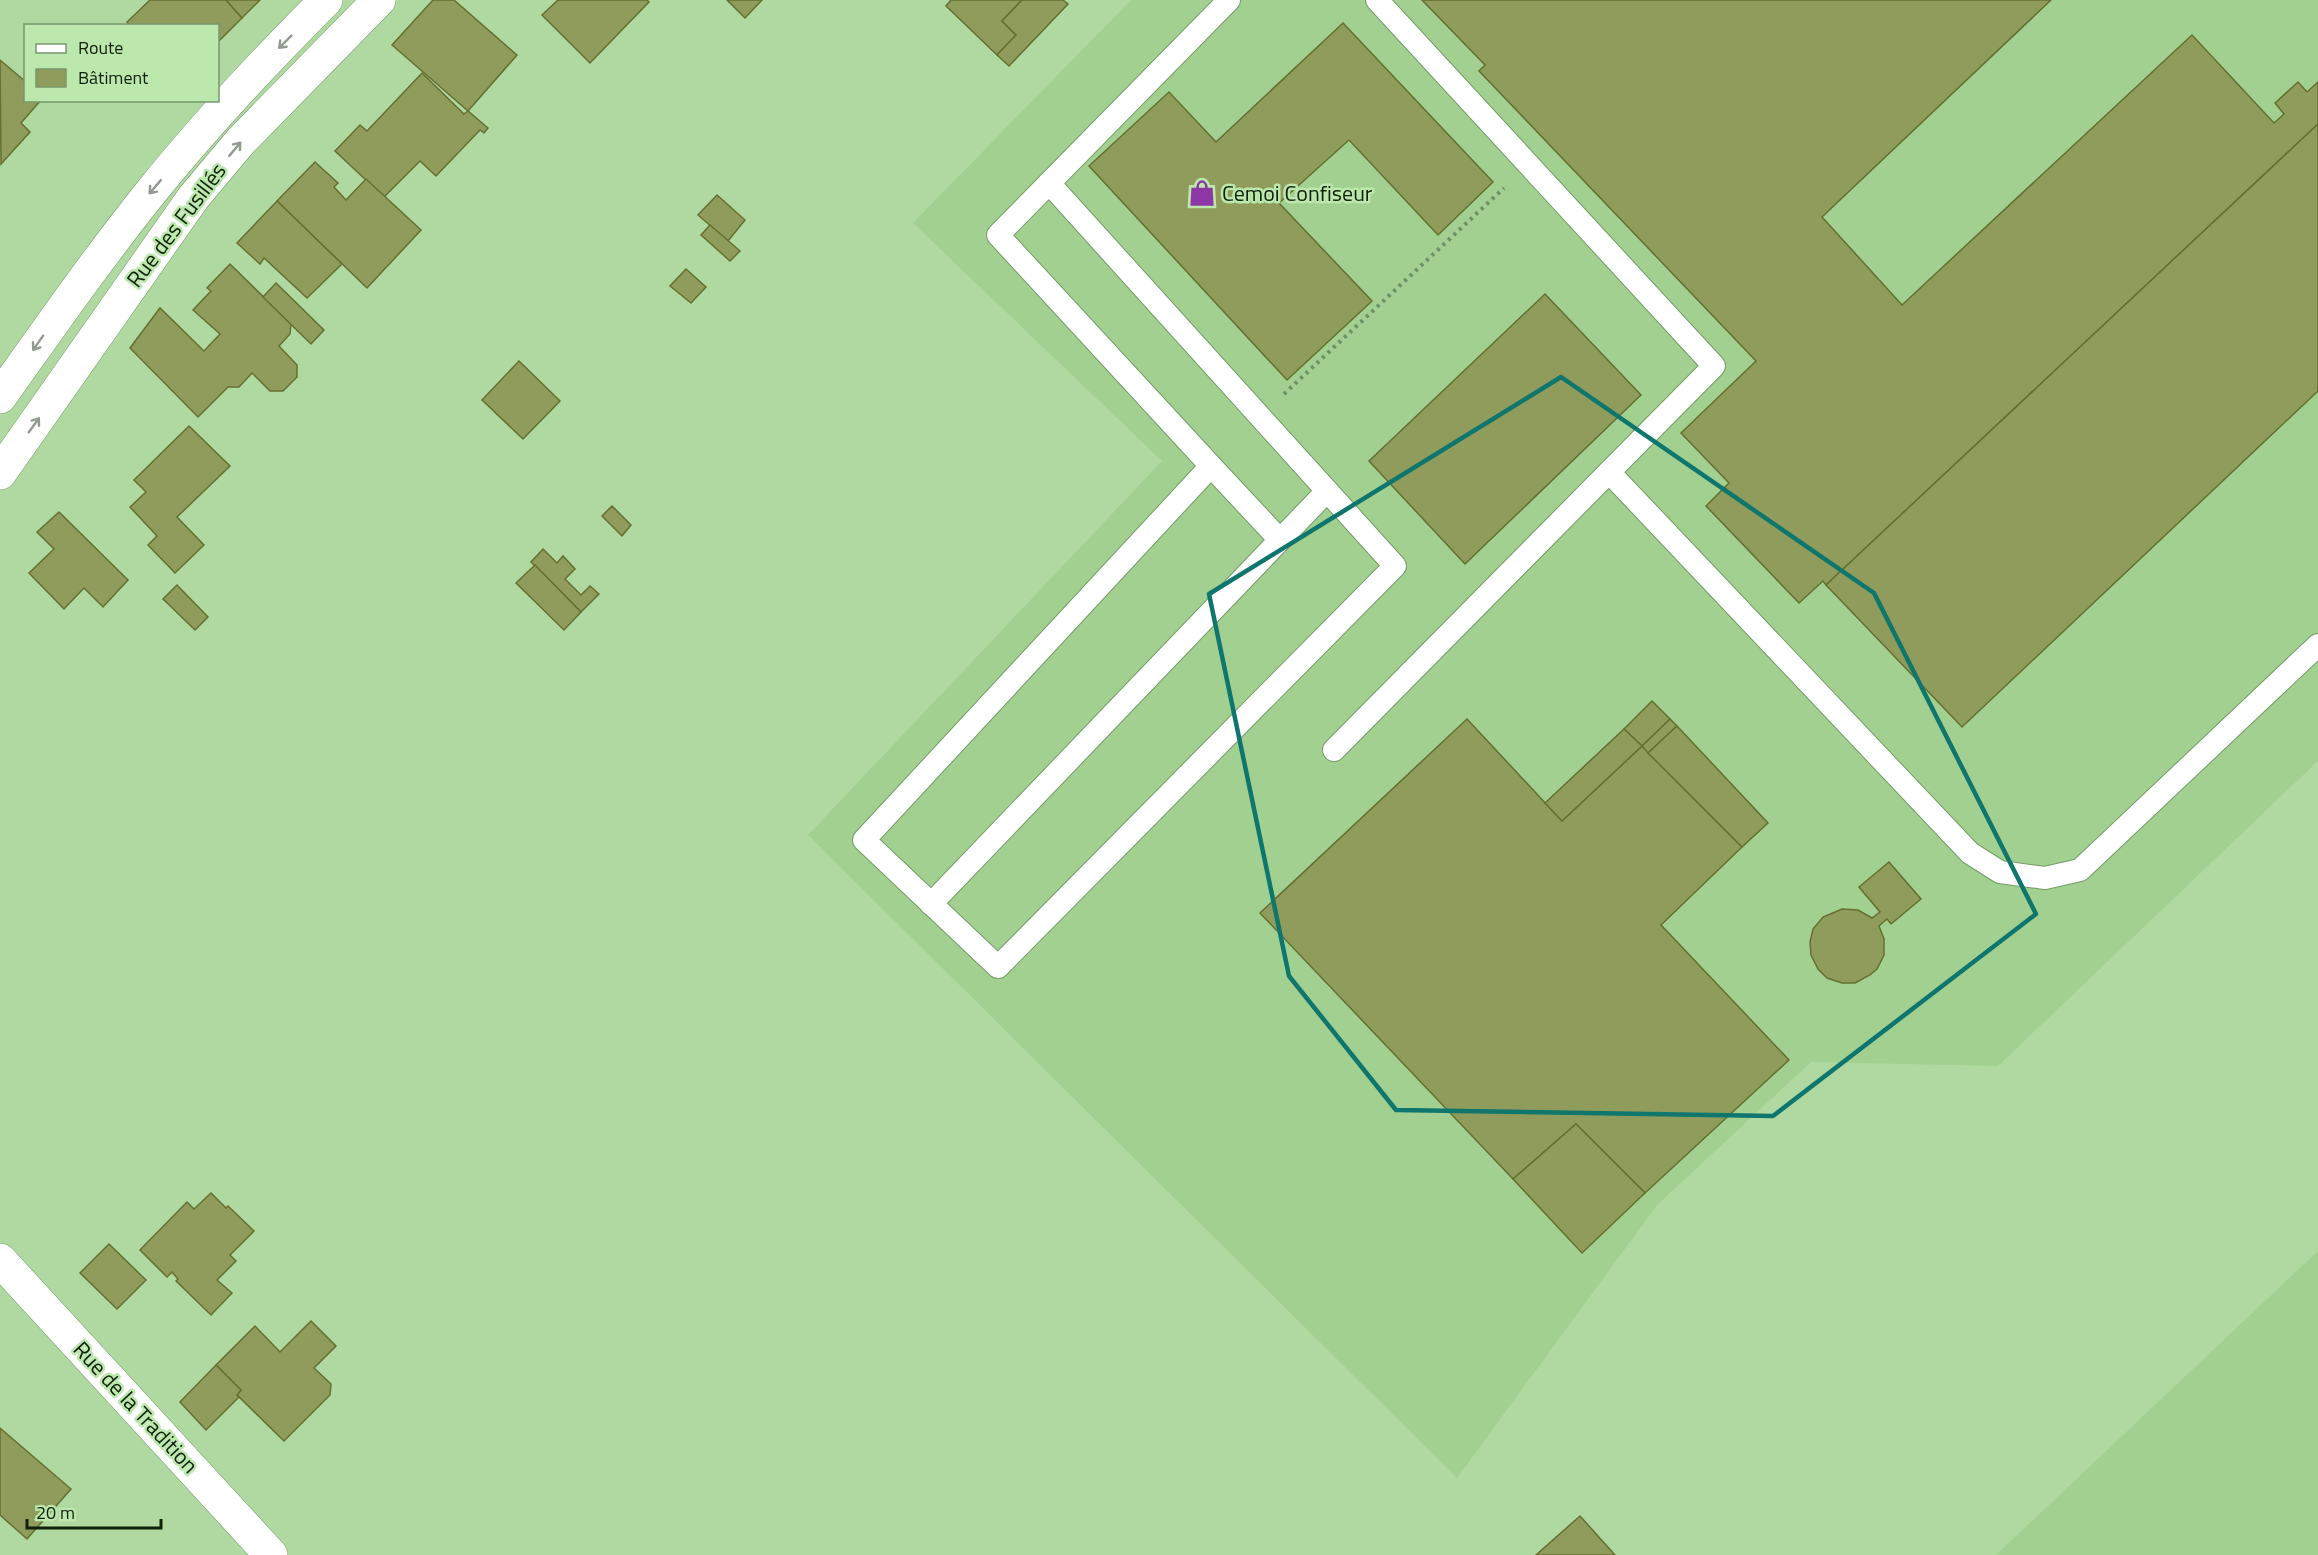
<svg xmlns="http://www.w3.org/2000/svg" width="2318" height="1555" font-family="'Titillium Web',sans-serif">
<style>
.built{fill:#a1d091}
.building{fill:#8f9c5b;stroke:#657030;stroke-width:1.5}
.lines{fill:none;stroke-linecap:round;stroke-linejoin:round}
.service-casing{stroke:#749c66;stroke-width:24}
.tertiary-casing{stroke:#749c66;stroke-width:34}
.primary-casing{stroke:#749c66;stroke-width:34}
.path{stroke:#709065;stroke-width:4;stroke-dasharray:3 4.5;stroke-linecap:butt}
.service{stroke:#fff;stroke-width:22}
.tertiary{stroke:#fff;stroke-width:33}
.primary{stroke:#fff;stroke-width:33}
.oneway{stroke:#939b91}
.marked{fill:none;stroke:#0f766e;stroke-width:4.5;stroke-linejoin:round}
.labels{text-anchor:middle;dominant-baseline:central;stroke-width:5;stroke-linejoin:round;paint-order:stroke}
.poi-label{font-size:22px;fill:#10200a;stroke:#bce7ad;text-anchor:start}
.street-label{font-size:22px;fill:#10200a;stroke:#bce7ad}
</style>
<rect width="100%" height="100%" fill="#afd9a1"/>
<g class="built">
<path d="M1131,0H2318V761L1998,1066L1811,1062L1657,1205L1457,1478L808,835L1162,461L913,223Z"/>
<path d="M2318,1251V1555H1996Z"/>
</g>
<g class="building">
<path d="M150,0H226L242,18L218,42V26H130L127,22Z"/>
<path d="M226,0H260L242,18Z"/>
<path d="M433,0H454L517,55L468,111L392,45Z"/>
<path d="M558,0H647L649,2L590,63L542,15Z"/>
<path d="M727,0H762L745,18Z"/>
<path d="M951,0H1022L1002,21L1016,35L997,55L946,6Z"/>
<path d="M1022,0H1063L1068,4L1009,66L997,55L1016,35L1002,21Z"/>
<path d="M1422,0H2051L1822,217L1902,305L2192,35L2274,123L2284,114L2275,103L2298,82L2307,92L2318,82V124L1826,585L1823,581L1799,603L1706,506L1729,483L1681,433L1756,361L1479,71L1485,65Z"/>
<path d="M1343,23L1493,182L1438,235L1349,140L1279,203L1372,301L1287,380L1089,166L1169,92L1216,142Z"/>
<path d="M0,60L26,82V100H41L21,123L30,132L1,164Z"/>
<path d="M422,73L464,114L468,111L488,128L484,133L480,130L436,176L420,161L384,197L335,151L360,125L367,131Z"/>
<path d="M2318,124V391L1962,727L1826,585Z"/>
<path d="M315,162L338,183L334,187L346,200L366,179L421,230L367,288L277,201Z"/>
<path d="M717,195L745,220L728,241L698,215Z"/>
<path d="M277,201L342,264L307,298L264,258L260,264L237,243Z"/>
<path d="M710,225L740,251L730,261L701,235Z"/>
<path d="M230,264L291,324L290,334L279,346L297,365V377L283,391H270L252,373L239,387H228L198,417L130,348L160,308L204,351L220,334L193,310L211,291L207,288Z"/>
<path d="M686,269L706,287L691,303L670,286Z"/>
<path d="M276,283L324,330L311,344L263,297Z"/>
<path d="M1545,294L1641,395L1465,564L1369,461Z"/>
<path d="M519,361L560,401L523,439L482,400Z"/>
<path d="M189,426L230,466L177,517L204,545L175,573L148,545L157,536L130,507L146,492L134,480Z"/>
<path d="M612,506L631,525L622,536L602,516Z"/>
<path d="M59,512L128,580L103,607L84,588L64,609L29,573L54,549L37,532Z"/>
<path d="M543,549L557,563L563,556L575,569L565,579L581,595L590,586L599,594L581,612L531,562Z"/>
<path d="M535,565L581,612L564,630L516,583Z"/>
<path d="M177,585L208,617L195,630L163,599Z"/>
<path d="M1652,701L1670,719L1642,746L1624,729Z"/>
<path d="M1467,719L1562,821L1642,746L1742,847L1661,925L1789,1060L1645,1193L1576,1124L1513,1179L1260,913Z"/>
<path d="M1670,719L1677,726L1648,753L1642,746Z"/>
<path d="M1677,726L1768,823L1742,847L1648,753Z"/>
<path d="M1624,729L1642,746L1562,821L1545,803Z"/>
<path d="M1889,862L1921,899L1891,924L1887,919L1879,926L1884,939V955L1877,969L1870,975L1855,983H1842L1827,978L1818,969L1811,955L1810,942L1813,929L1823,917L1842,909L1858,910L1872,918L1880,912L1859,887Z"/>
<path d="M1576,1124L1645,1193L1582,1253L1513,1179Z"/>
<path d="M211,1193L226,1208L228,1206L254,1231L230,1255L236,1261L217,1280L232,1293L211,1315L176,1281L178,1279L172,1272L167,1277L140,1250L187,1202L194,1209Z"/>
<path d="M109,1244L146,1280L117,1309L80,1273Z"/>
<path d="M311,1321L336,1346L314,1368L331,1384L330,1395L284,1441L239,1397L237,1395L241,1390L216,1365L255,1326L280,1352Z"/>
<path d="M216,1365L241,1390L237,1395L239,1397L206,1430L180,1402Z"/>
<path d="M0,1428L71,1489L27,1539L0,1515Z"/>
<path d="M1580,1516L1615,1555H1536Z"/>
</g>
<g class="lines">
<defs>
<g id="service">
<path d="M1377,0L1714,366L1609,472L1970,853L2000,872L2045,878L2080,870L2318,645"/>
<path d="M1049,183L1395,566L998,967L864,840L1211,466L998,235L1229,0"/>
<path d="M1211,466L1280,540"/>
<path d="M1334,750L1609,472"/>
<path d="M931,904L1327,491"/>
</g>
<path id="tertiary" d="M0,1260L271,1555"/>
<g id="primary">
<path d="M0,397C49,328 98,258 151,192C205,125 265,61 326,0"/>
<path d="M0,473L193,198L240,142L379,0"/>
</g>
</defs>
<use href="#service" class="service-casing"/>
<use href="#tertiary" class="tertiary-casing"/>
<use href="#primary" class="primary-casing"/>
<path class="path" d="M1284,394L1504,188"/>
<use href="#service" class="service"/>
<use href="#tertiary" class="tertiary"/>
<use href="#primary" class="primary"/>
</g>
<defs><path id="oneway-shaft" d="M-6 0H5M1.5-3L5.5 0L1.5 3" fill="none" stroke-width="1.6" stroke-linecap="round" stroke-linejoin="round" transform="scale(1.5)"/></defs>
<g class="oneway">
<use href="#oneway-shaft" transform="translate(285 42) rotate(135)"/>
<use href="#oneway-shaft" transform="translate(235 149) rotate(-50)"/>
<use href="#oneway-shaft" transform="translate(155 187) rotate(130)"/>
<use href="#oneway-shaft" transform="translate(38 343) rotate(125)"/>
<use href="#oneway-shaft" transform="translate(34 425) rotate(-54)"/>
</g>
<path class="marked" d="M1561,377L1874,593L2036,914L1773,1116L1396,1110L1289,976L1209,594Z"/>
<defs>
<symbol id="shop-bare" viewBox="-9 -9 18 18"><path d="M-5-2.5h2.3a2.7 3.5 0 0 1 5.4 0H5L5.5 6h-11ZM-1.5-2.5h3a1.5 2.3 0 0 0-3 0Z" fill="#8c37a5" stroke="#bce7ad" stroke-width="2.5" paint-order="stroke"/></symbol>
</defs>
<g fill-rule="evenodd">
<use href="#shop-bare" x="1183" y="174" width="38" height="38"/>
</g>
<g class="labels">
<g class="poi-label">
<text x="1222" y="193">Cemoi Confiseur</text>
</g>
<g class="street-label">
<text transform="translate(176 225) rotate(-53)">Rue des Fusillés</text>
<text transform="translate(136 1407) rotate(47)">Rue de la Tradition</text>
</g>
</g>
<rect x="24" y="24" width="195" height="78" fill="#bce7ad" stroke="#77976c" stroke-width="1.5"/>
<rect x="36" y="44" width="30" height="9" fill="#ffffff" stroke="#77976c" stroke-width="1.5"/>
<text x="78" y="54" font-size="18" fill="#10200a">Route</text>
<rect x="36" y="69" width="30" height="18" fill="#8f9c5b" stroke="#77976c" stroke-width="1.5"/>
<text x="78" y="84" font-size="18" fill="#10200a">Bâtiment</text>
<path d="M27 1519v9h134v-9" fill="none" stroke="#10200a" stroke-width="3"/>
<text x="36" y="1519" font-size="18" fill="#10200a" stroke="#bce7ad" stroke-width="4.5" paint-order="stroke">20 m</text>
</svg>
